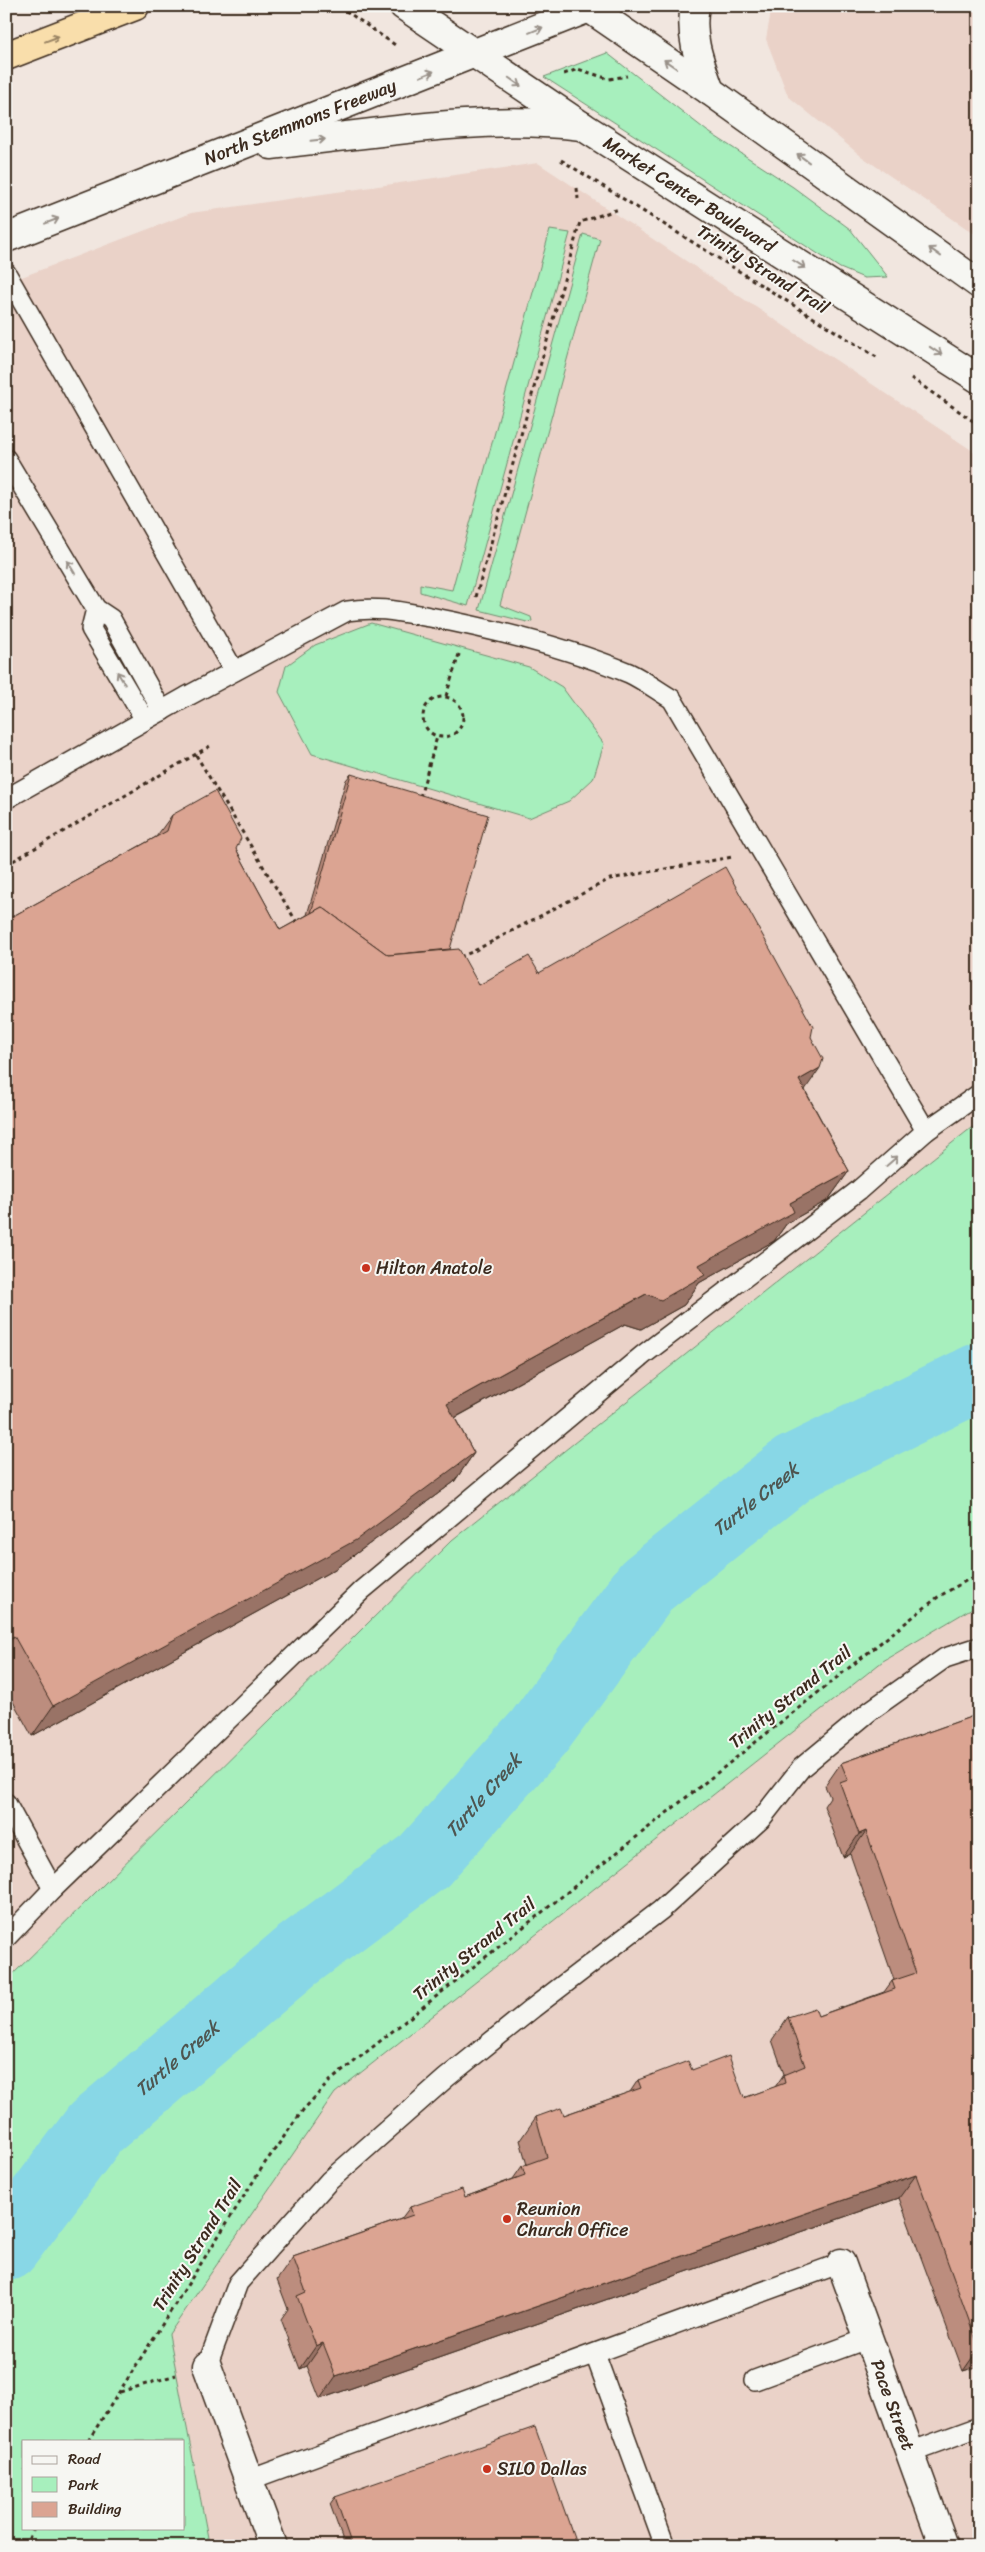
<svg xmlns="http://www.w3.org/2000/svg" width="985" height="2552" font-family="Sriracha,sans-serif">
<style>
.built{fill:#ead2c8}
.green{fill:#a7efbd;stroke:#718c6e;fill-rule:evenodd}
.lines{fill:none;stroke-linecap:round;stroke-linejoin:round}
.river{stroke:#88d7e6;stroke-width:68}
.service-casing{stroke:#3b2a1e;stroke-width:22}
.minor-casing{stroke:#3b2a1e;stroke-width:31}
.tertiary-casing{stroke:#3b2a1e;stroke-width:31}
.secondary-casing{stroke:#3b2a1e;stroke-width:31}
.motorway-casing{stroke:#3b2a1e;stroke-width:31}
.path{stroke:#3b2a1e;stroke-width:3;stroke-dasharray:4 4;stroke-linecap:butt}
.service{stroke:#f6f6f2;stroke-width:19}
.minor{stroke:#f6f6f2;stroke-width:28}
.tertiary{stroke:#f6f6f2;stroke-width:28}
.secondary{stroke:#f6f6f2;stroke-width:28}
.motorway{stroke:#f9deab;stroke-width:28}
.wall{fill:#bc8d7e;stroke:#3b2a1e}
.shaded-wall{fill:#997366;stroke:#3b2a1e}
.building{fill:#dba492;stroke:#3b2a1e}
.oneway{stroke:#989088}
.oneway2{stroke:#9a8464}
.poi-dot{fill:#c8321e;stroke:#f6f6f2;stroke-width:2}
.labels{text-anchor:middle;dominant-baseline:central;stroke-width:4;stroke-linejoin:round;paint-order:stroke}
.street-label{font-size:18px;fill:#3b2a1e;stroke:#f6f6f2}
.poi-label{font-size:18px;fill:#3b2a1e;stroke:#f6f6f2;text-anchor:start}
.water-label{font-size:19px;font-style:italic;fill:#4e5550;stroke:#f6f6f2}
</style>
<rect width="100%" height="100%" fill="#f1e6df"/>
<filter id="ink" filterUnits="userSpaceOnUse"><feTurbulence type="fractalNoise" baseFrequency=".02" numOctaves="2"/><feDisplacementMap in="SourceGraphic" scale="10" xChannelSelector="R" yChannelSelector="G"/><feConvolveMatrix kernelMatrix="1 2 1 2 8 2 1 2 1" color-interpolation-filters="sRGB"/></filter>
<g filter="url(#ink)">
<g class="built">
<path d="M772,6H979V237L861,156L788,96L766,39Z"/>
<path d="M538,163L979,455V1125L971,1128L452,1540L6,1981V283L191,213Z"/>
<path d="M979,1604V2546H206L209,2543L169,2334L335,2093L883,1661Z"/>
</g>
<g class="green">
<path d="M607,53L707,131L793,187L850,229L888,277L864,278L840,268L544,77Z"/>
<path d="M550,230L570,233L468,606L420,592V584L452,590Z"/>
<path d="M583,234L600,239L500,605L531,617L532,621L527,622L479,610Z"/>
<path d="M371,623L529,667L562,687L604,744L593,779L569,801L529,818L312,754L279,692L286,666L315,645Z"/>
<path d="M979,1125V1604L883,1661L335,2093L169,2334L209,2543L206,2546H6V1981L452,1540L971,1128ZM24,2441H184V2528H24Z"/>
</g>
<g class="lines">
<path class="river" id="s1" d="M6,2247L95,2128L294,1958L424,1861L539,1732L647,1585L794,1468L979,1377"/>
<defs>
<g id="service">
<path d="M6,273L234,671"/>
<path d="M6,459L96,609L111,619L162,711"/>
<path d="M96,609L91,629L145,720"/>
<path d="M6,799L186,697L347,611C376,606 402,612 430,617C497,630 566,647 629,673C644,680 658,691 672,699L926,1131"/>
<path d="M6,1803L53,1889"/>
<path d="M6,1938L53,1889L362,1590L643,1355L859,1190L926,1131L979,1094"/>
<path d="M595,2354L665,2546"/>
<path d="M207,2366L238,2283L329,2181L446,2078L533,2008L661,1910L761,1819L801,1768L870,1711L945,1658L979,1647"/>
<path d="M755,2380L869,2338"/>
<path d="M910,2452L979,2427"/>
<path d="M249,2480L841,2263"/>
</g>
<g id="minor">
<path id="s2" d="M841,2263L944,2546"/>
<path d="M207,2366L273,2546"/>
</g>
<g id="tertiary">
<path id="s3" d="M404,6L582,126L979,379"/>
<path d="M586,6L710,91L979,284"/>
</g>
<g id="secondary">
<path d="M695,6C689,36 700,63 710,91"/>
<path d="M271,145C374,134 478,114 582,126"/>
<path id="s4" d="M6,238L594,6"/>
</g>
<path id="motorway" d="M6,56L135,6"/>
</defs>
<use href="#service" class="service-casing"/>
<use href="#minor" class="minor-casing"/>
<use href="#tertiary" class="tertiary-casing"/>
<use href="#secondary" class="secondary-casing"/>
<use href="#motorway" class="motorway-casing"/>
<g class="path">
<path d="M339,6L398,47"/>
<path d="M564,74L578,69L609,79L627,76"/>
<path d="M561,160L878,358"/>
<path d="M577,188L578,199"/>
<path d="M911,378L979,425"/>
<path d="M476,597L580,222L619,209"/>
<path d="M446,696L460,651"/>
<circle cx="443" cy="717" r="20"/>
<path d="M196,755L296,921L299,922"/>
<path d="M420,797L437,737"/>
<path d="M6,865L210,746"/>
<path d="M460,957L474,951L610,879L732,857"/>
<path d="M120,2392L176,2375"/>
<path d="M88,2441L265,2163L303,2110L330,2081L938,1597L969,1579L979,1576"/>
<path d="M25,2546L34,2528"/>
</g>
<use href="#service" class="service"/>
<use href="#minor" class="minor"/>
<use href="#tertiary" class="tertiary"/>
<use href="#secondary" class="secondary"/>
<use href="#motorway" class="motorway"/>
</g>
<g class="wall">
<path d="M351,774L450,949L479,985L539,973L811,1037L805,1090L849,1171L828,1200L787,1223L774,1241L699,1283L684,1305L641,1329L625,1324L455,1418L474,1453L454,1482L335,1569L32,1736L6,1689V920L156,837L172,815L236,849L280,930L307,915L346,780Z"/>
<path d="M979,1714V2366L963,2371L899,2198L320,2399L307,2366L300,2369L281,2319L288,2309L277,2280L293,2257L401,2219L410,2207L465,2197L513,2179L522,2166L527,2165L520,2140L536,2117L564,2115L630,2092L638,2080L692,2070L744,2098L775,2087L784,2074L772,2040L788,2017L818,2016L884,1992L892,1981L894,1980L850,1854L843,1857L824,1806L830,1797L825,1786L841,1763Z"/>
<path d="M335,2497L577,2546H345L330,2504Z"/>
</g>
<g class="shaded-wall">
<path d="M820,1068L800,1097L799,1080Z"/>
<path d="M849,1171L828,1200L787,1223L774,1241L699,1283L684,1305L641,1329L625,1324L427,1433L447,1404L699,1265L790,1203Z"/>
<path d="M474,1453L454,1482L335,1569L32,1736L53,1706Z"/>
<path d="M14,1636L6,1647V1640Z"/>
<path d="M866,1831L850,1854L843,1857L859,1834Z"/>
<path d="M916,2175L899,2198L320,2399L336,2376Z"/>
<path d="M323,2343L307,2366L300,2369L316,2346Z"/>
<path d="M979,2348V2366L963,2371Z"/>
</g>
<g class="building">
<path d="M351,774L488,815L450,949L388,955L322,907L311,913Z"/>
<path d="M215,791L241,838L236,849L280,930L322,907L388,955L459,949L479,985L529,956L539,973L725,867L813,1027L811,1037L823,1059L820,1068L799,1080L849,1171L790,1203L794,1212L699,1265L705,1275L661,1300L646,1294L447,1404L474,1453L356,1540L53,1706L14,1636L6,1640V946L8,944L6,941V920L167,831L172,815Z"/>
<path d="M979,1714V2348L916,2175L336,2376L323,2343L316,2346L297,2296L306,2292L293,2257L413,2215L410,2207L462,2189L465,2197L525,2175L522,2166L547,2157L536,2117L561,2108L564,2115L641,2088L638,2080L688,2061L692,2070L729,2056L744,2098L785,2083L783,2075L805,2066L788,2017L815,2008L818,2016L895,1989L892,1981L916,1973L866,1831L859,1834L840,1783L848,1780L841,1763Z"/>
<path d="M6,1858L9,1863L6,1864Z"/>
<path d="M535,2427L577,2546H352L335,2497Z"/>
</g>
<defs><path id="oneway-shaft" d="M-6 0H5M1.5-3L5.5 0L1.5 3" fill="none" stroke-width="1.6" stroke-linecap="round" stroke-linejoin="round" transform="scale(1.25)"/></defs>
<g class="oneway">
<use href="#oneway-shaft" transform="translate(536 30) rotate(-22)"/>
<use href="#oneway-shaft" transform="translate(670 64) rotate(-145)"/>
<use href="#oneway-shaft" transform="translate(427 74) rotate(-22)"/>
<use href="#oneway-shaft" transform="translate(515 82) rotate(35)"/>
<use href="#oneway-shaft" transform="translate(318 140) rotate(-6)"/>
<use href="#oneway-shaft" transform="translate(803 158) rotate(-144)"/>
<use href="#oneway-shaft" transform="translate(52 221) rotate(-21)"/>
<use href="#oneway-shaft" transform="translate(935 252) rotate(-144)"/>
<use href="#oneway-shaft" transform="translate(799 264) rotate(32)"/>
<use href="#oneway-shaft" transform="translate(936 351) rotate(34)"/>
<use href="#oneway-shaft" transform="translate(71 567) rotate(-121)"/>
<use href="#oneway-shaft" transform="translate(121 678) rotate(-121)"/>
<use href="#oneway-shaft" transform="translate(892 1161) rotate(-41)"/>
</g>
<use class="oneway2" href="#oneway-shaft" transform="translate(52 39) rotate(-21)"/>
</g>
<g class="poi-dot">
<circle cx="366" cy="1268" r="5"/>
<circle cx="507" cy="2219" r="5"/>
<circle cx="487" cy="2469" r="5"/>
</g>
<g class="labels">
<g class="street-label">
<text stroke="none"><textPath href="#s4" startOffset="316">North Stemmons Freeway</textPath></text>
<text stroke="none"><textPath href="#s3" startOffset="342">Market Center Boulevard</textPath></text>
<text transform="translate(763 269) rotate(32)">Trinity Strand Trail</text>
<text transform="translate(790 1697) rotate(-39)">Trinity Strand Trail</text>
<text transform="translate(474 1949) rotate(-39)">Trinity Strand Trail</text>
<text transform="translate(197 2245) rotate(-58)">Trinity Strand Trail</text>
<text stroke="none"><textPath href="#s2" startOffset="151">Pace Street</textPath></text>
</g>
<g class="poi-label">
<text x="376" y="1268">Hilton Anatole</text>
<text x="517" y="2209">Reunion<tspan x="517" dy="21">Church Office</tspan></text>
<text x="497" y="2469">SILO Dallas</text>
</g>
<g class="water-label">
<text stroke="none"><textPath href="#s1" startOffset="1066">Turtle Creek</textPath></text>
<text stroke="none"><textPath href="#s1" startOffset="661">Turtle Creek</textPath></text>
<text stroke="none"><textPath href="#s1" startOffset="256">Turtle Creek</textPath></text>
</g>
</g>
<rect width="985" height="2552" fill="none" stroke="#f6f6f2" stroke-width="25"/>
<rect x="12" y="12" width="960" height="2527" fill="none" stroke="#3b2a1e" stroke-width="2" filter="url(#ink)"/>
<rect x="22" y="2440" width="162" height="90" fill="#f6f6f2" stroke="#aba49d"/>
<rect x="32" y="2456" width="25" height="8" fill="#f6f6f2" stroke="#aba49d"/>
<text x="68" y="2464" font-size="15" fill="#3b2a1e">Road</text>
<rect x="32" y="2477" width="25" height="15" fill="#a7efbd" stroke="#aba49d"/>
<text x="68" y="2490" font-size="15" fill="#3b2a1e">Park</text>
<rect x="32" y="2502" width="25" height="15" fill="#dba492" stroke="#aba49d"/>
<text x="68" y="2514" font-size="15" fill="#3b2a1e">Building</text>
</svg>
